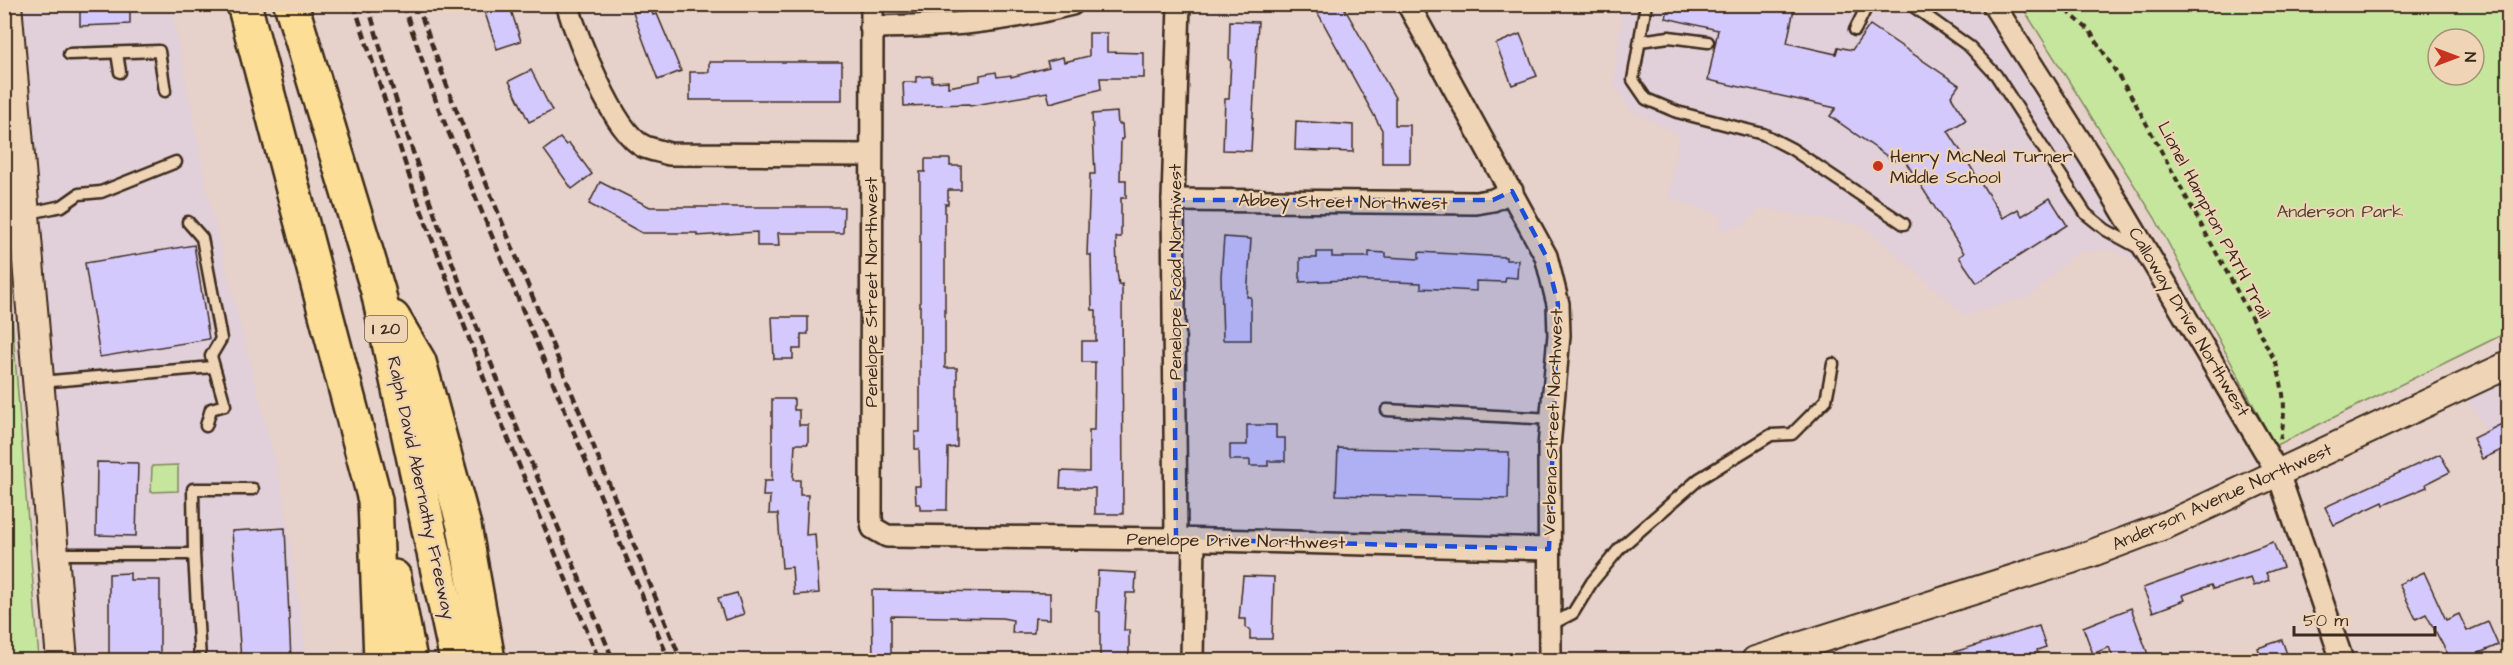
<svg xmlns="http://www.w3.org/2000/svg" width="2513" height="665" font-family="'Architects Daughter',sans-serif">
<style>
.built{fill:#e1cfda}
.green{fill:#c6e69e;stroke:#80885e;stroke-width:1.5;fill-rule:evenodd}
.building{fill:#d4c9fc;stroke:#3b2a1e;stroke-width:1.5}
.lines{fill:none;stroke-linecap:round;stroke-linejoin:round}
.service-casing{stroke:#3b2a1e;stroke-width:15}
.minor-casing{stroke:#3b2a1e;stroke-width:26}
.tertiary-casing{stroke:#3b2a1e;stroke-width:30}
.secondary-casing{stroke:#3b2a1e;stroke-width:34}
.motorway-casing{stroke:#3b2a1e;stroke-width:38}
.path{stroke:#3b2a1e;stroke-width:4;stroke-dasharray:6 4.5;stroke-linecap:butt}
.service{stroke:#efd4b6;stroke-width:10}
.minor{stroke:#efd4b6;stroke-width:21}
.tertiary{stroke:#efd4b6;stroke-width:26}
.secondary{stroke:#efd4b6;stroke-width:30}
.motorway{stroke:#fcde96;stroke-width:33}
.rail{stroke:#3b2a1e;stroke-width:4.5;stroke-dasharray:9 4.5;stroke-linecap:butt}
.marked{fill:#1d4ed8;fill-opacity:0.2;stroke:#1d4ed8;stroke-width:4.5;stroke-dasharray:12 8;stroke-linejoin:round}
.poi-dot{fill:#c8321e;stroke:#efd4b6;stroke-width:2}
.labels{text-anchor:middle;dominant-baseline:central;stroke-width:4.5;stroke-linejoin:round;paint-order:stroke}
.shield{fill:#efd4b6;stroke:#715d4c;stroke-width:1.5}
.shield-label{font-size:16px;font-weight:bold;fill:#3b2a1e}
.poi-label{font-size:18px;fill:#3b2a1e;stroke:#efd4b6;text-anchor:start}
.street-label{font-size:18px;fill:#3b2a1e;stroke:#efd4b6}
.park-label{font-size:18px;fill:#504631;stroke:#efd4b6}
</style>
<rect width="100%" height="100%" fill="#e7d1cb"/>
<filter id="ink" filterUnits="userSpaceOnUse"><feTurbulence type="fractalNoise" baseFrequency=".0167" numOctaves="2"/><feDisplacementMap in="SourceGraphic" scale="12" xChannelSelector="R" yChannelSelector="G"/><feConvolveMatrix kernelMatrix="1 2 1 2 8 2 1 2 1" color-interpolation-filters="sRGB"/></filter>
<g filter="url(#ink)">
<g class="built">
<path d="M4,5H171L208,197L283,493L307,660H60Z"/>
<path d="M1623,5H1978L2150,271L2114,249L2076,252L2031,296L1965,315L1864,226L1760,208L1743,227L1720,229L1722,216L1668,198L1680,135L1630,110L1614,83Z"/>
<path d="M2508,375V468L2465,394Z"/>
</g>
<g class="green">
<path d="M2021,5H2508V332L2275,446L2155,218ZM2438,39H2474V75H2438Z"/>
<path d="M5,230L39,660H5Z"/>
<path d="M178,465V491L151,492L152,466Z"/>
</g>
<g class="building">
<path d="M80,4H130V24L80,26Z"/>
<path d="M482,4H509L521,41L497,49Z"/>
<path d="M1313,4H1342L1395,98V125H1410V163H1382V130Z"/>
<path d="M1669,4H1795L1787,43L1836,54L1838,47L1852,50L1870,25L1959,85L1951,96L1966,120L1948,131L2003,218L2018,209L2022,216L2050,198L2067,225L1977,283L1959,257L1964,253L1900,153L1894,161L1830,116L1836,108L1708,80L1718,30L1666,18Z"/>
<path d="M650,6L653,15L657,14L681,71L658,80L633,13Z"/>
<path d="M1230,21L1258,22L1251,151L1223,150L1225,99H1229L1231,60H1229Z"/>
<path d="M1089,33H1107V52L1144,53V78H1100L1101,89L1050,103L1047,92L970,106L969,104L904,106L903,82H916V77L932,76V82L948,81V87L980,81V75L996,72L997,77L1011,75V77L1049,67L1047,61L1063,57L1064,62L1089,56Z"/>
<path d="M1520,34L1537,76L1512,85L1496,44Z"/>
<path d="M709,62H842V100H690V72H709Z"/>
<path d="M531,70L552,111L529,122L509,81Z"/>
<path d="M1117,112L1118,124H1122L1123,139H1121L1120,180H1126V198H1121V237H1116L1117,271L1119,285L1122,284L1123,514H1095V488H1060L1061,471L1089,472V430H1094L1095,362H1082V341H1096V310H1092L1091,255H1087L1090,174H1095L1092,114Z"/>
<path d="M1296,121L1353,125V152L1295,150Z"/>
<path d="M560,138L566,145L569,143L592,174L572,189L544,150Z"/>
<path d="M925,159H950V166H961V190H948V204H945V368H957V447L948,448L947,510H920V504H916L915,486H920L919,449H915V432H920V172H925Z"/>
<path d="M600,182L650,207H844L843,233H778L779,246H757V232L697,236V233H642L589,204Z"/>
<path d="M1224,237L1251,239L1247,297H1251V340H1223L1221,276Z"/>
<path d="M194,245L209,339L100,357L85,263Z"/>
<path d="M1317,252H1332V257H1369V252L1386,253V257L1419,259V252L1506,257V260H1518L1517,278L1506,277L1505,282L1476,281V291L1421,288V283L1346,280L1300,282V258H1317Z"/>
<path d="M772,317H808V334H801V349H793V359H774Z"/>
<path d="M772,399H794V410H799V425H808V444H795L793,480H800V495H808L806,535L815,534L819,593L794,595L792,567L782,568L778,514H769L770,496H763L764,481H772Z"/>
<path d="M2508,421V447L2482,459L2473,438Z"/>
<path d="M1247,425H1276V438H1285V461H1268V466H1250V460H1230V445H1247Z"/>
<path d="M1338,448L1509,452L1508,499L1336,495Z"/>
<path d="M2440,454L2450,472L2426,484L2427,487L2384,505L2383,502L2334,525L2325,507Z"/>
<path d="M97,462L138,463L136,536L96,535Z"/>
<path d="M285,528L291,660H241L232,531Z"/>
<path d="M2273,542L2283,567L2266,573L2269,580L2254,586L2251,578L2213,589L2211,585L2183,595L2185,600L2153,612L2143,588Z"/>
<path d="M1098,571L1136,573L1135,593H1126L1124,630H1129V660H1100V612L1096,611Z"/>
<path d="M2424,572L2446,620L2459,614L2467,631L2488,622L2498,645L2463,660H2451L2426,614L2416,619L2399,584Z"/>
<path d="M130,573V580H160V660H109V574Z"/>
<path d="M1243,576L1274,577L1272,639H1250V629L1246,628V619H1239Z"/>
<path d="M872,590L1050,593V619L1035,618L1034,633H1012L1013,620L1002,618L891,616V660H873Z"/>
<path d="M737,593L744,614L725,620L718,598Z"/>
<path d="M2131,608L2150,660H2114L2109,647L2093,654L2083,627Z"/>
<path d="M2039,626L2046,647L2037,650L2038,654L2017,660H1938V657Z"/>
<path d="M2282,640L2289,660H2262L2258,648Z"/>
</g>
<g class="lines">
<defs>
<g id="service">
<path d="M1646,4L1633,80L1646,99L1677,112L1763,134L1792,149L1904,224"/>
<path d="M1910,4L1970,47L1996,75L2086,214L2106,230L2139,248"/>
<path d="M1855,30L1868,4"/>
<path d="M1640,41L1669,37L1708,42"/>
<path d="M117,53L120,72"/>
<path d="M69,54L159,51L165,91"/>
<path d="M25,214L62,206L79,194L101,192L176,162"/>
<path d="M188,222L202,238L221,339L211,356L225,405L211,409L206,426"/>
<path d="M40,382L213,367"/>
<path d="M1387,410L1552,419"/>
<path d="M56,554H194L200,660"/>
<path d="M194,554L193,489H253"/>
<path d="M1550,625L1573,613L1592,582L1620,548L1699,479L1771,435L1792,434L1826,400L1833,364"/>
</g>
<g id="minor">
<path d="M567,4C577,37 613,131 643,146C651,150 661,151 669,154L871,155"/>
<path d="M872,4L871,518L873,528L887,536L1176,539L1549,549"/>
<path d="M1408,4L1546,256L1558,304L1559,335L1549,447L1550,660"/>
<path d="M1993,4L2094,163L2278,473L2342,660"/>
<path d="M871,27C944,26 1000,23 1072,4"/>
<path d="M1173,200L1476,203L1493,200L1512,191"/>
<path d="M1176,539L1173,200L1179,4"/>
<path d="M1192,660L1194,540"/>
</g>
<path id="tertiary" d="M1755,660L2087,555L2169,524L2508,365"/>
<path id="secondary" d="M6,4L62,660"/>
<g id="motorway">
<path d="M244,4L375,500L381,660"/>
<path d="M291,4L378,291L457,660"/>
<path d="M393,318L419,362L464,526L488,660"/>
<path d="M394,577L410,660"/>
</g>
</defs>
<use href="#service" class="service-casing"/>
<use href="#minor" class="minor-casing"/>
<use href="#tertiary" class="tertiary-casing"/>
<use href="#secondary" class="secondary-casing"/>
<use href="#motorway" class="motorway-casing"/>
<path class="path" d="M2059,4L2090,31L2133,99L2276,363C2284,391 2287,410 2280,439"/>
<use href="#service" class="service"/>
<use href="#minor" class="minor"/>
<use href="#tertiary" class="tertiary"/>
<use href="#secondary" class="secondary"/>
<use href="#motorway" class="motorway"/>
<g class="rail">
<path d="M354,4L413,188L489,392L599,660"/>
<path d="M368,4C429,230 525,445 613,660"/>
<path d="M403,4L438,107L669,660"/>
<path d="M417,4L451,97L681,660"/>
</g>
</g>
</g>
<path class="marked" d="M1512,191L1546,256L1558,304L1549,549L1176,539L1173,200H1493Z"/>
<circle class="poi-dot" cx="1878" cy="166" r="6"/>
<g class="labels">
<rect class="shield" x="365" y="316" width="42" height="26" rx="4.5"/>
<g class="shield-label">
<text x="386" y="329">I 20</text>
</g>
<g class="poi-label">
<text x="1890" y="156">Henry McNeal Turner<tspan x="1890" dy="21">Middle School</tspan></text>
</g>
<g class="street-label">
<text transform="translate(1343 202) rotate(1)">Abbey Street Northwest</text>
<text transform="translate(2214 220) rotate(62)">Lionel Hampton PATH Trail</text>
<text transform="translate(1175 272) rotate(-90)">Penelope Road Northwest</text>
<text transform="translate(871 292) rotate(-90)">Penelope Street Northwest</text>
<text transform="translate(2189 322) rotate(59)">Calloway Drive Northwest</text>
<text transform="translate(1553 422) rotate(-88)">Verbena Street Northwest</text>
<text transform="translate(421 488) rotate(78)">Ralph David Abernathy Freeway</text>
<text transform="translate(2222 497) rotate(-24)">Anderson Avenue Northwest</text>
<text transform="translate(1236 541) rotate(1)">Penelope Drive Northwest</text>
</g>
<g class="park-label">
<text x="2340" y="211">Anderson Park</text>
</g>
</g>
<rect width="2513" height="665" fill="none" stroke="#efd4b6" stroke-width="24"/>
<rect x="12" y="12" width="2489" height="641" fill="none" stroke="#3b2a1e" stroke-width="2" filter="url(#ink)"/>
<g transform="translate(2456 57) rotate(90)"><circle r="28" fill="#efd4b6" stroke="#a79079" stroke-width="1.5"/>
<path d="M0-4.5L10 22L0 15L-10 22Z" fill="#c8321e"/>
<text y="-9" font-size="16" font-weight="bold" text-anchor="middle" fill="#3b2a1e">N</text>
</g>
<path d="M2294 626v9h141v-9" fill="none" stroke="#3b2a1e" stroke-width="3"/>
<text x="2303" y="626" font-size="18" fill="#3b2a1e" stroke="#efd4b6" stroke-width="4.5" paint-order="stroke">50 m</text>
</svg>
